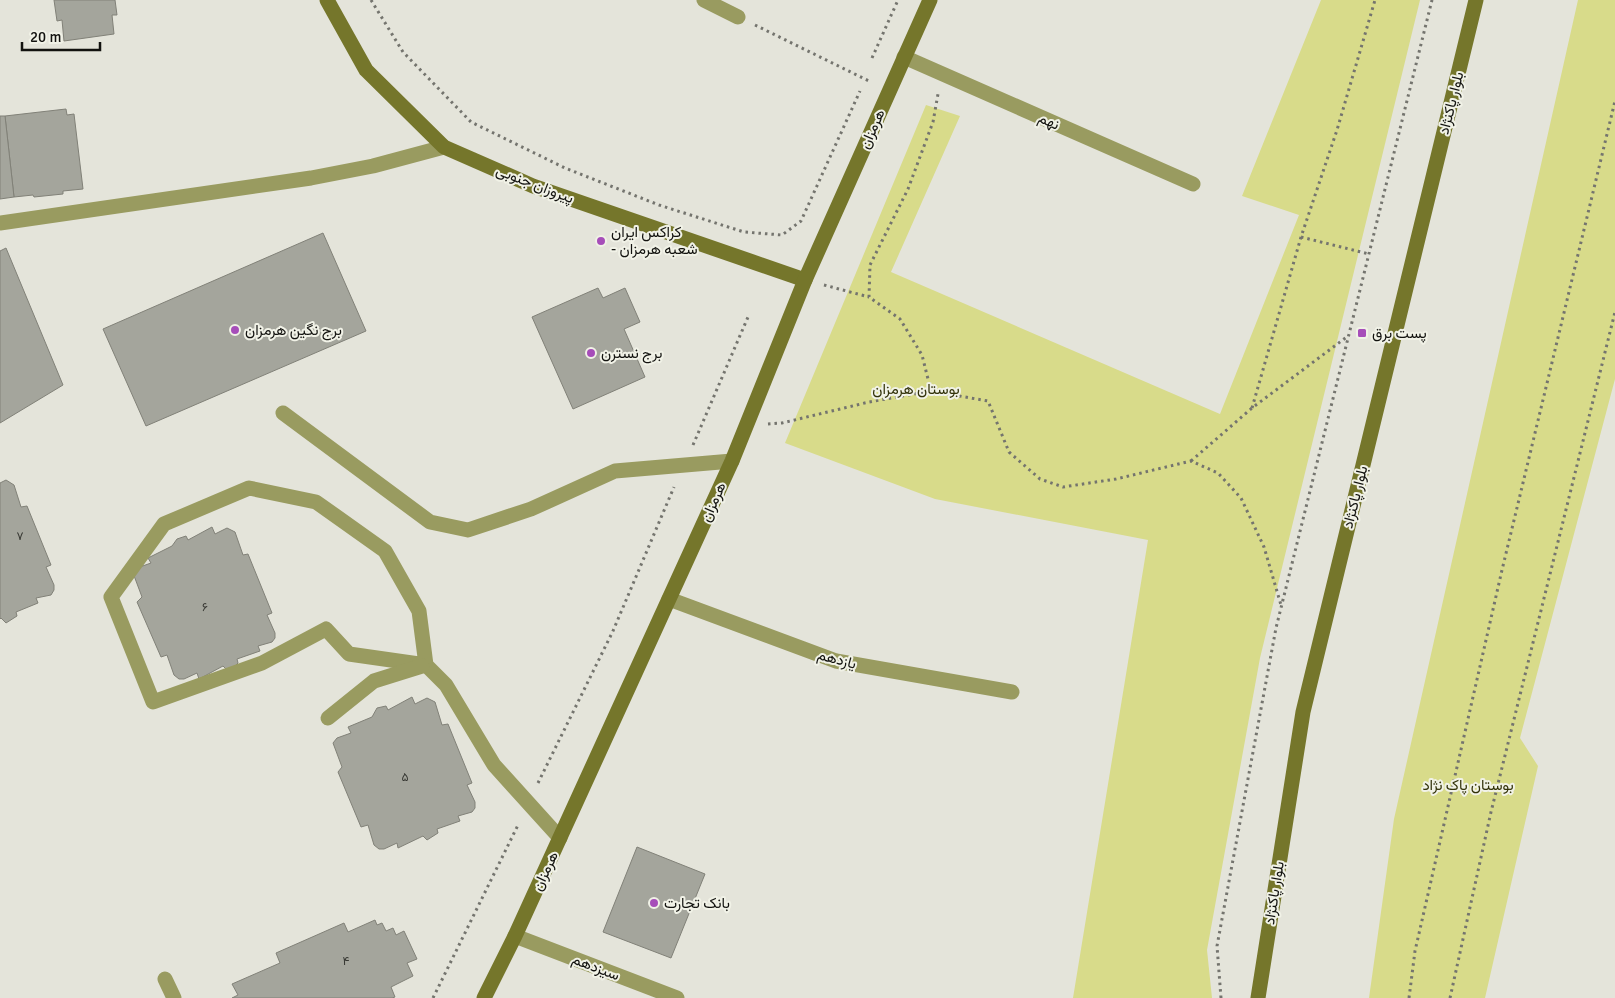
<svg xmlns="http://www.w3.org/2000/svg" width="1615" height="998" font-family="Signika,Vazirmatn,sans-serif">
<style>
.green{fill:#d8db8a}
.building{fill:#a4a59c;stroke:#818178}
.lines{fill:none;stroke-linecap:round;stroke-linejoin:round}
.path{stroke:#74746e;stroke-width:3;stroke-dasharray:2.5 4;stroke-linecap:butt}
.street{stroke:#999b60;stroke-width:15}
.secondary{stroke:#75762b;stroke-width:15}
.poi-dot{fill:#a64db9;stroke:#f1f2e7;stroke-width:2}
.labels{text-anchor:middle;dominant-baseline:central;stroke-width:4;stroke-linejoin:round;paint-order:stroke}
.number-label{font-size:12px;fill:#363732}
.street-label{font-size:15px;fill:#12120f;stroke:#f1f2e7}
.poi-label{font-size:15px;fill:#12120f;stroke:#f1f2e7;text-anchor:start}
.park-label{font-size:15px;fill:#323209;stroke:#f1f2e7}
</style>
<rect width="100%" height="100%" fill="#e4e4da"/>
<g class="green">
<path d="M1321,0H1420L1260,658L1207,950L1212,998H1073L1148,540L935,499L785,443L926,105L960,116L891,272L1220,414L1299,215L1242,196Z"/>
<path d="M1578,0H1615V379L1520,738L1538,766L1485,998H1369L1394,819Z"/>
</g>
<g class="building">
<path d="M54,0H115L117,15H112L114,34L64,41L62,20L57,21Z"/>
<path d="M66,109L67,115L74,114L83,189L63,191V194L34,197L33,195L14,197L5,116Z"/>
<path d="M0,116H5L14,197L0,199Z"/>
<path d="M323,233L366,331L146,426L103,329Z"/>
<path d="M6,248L63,385L0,423V251Z"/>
<path d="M598,288L603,298L625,288L640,322L624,329L645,377L573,409L532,317Z"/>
<path d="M6,480L14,485L21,507L27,506L51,565L46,567L54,585V590L51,595L36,598L38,603L16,612L17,616L6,623L1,618L0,619V483Z"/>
<path d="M212,527L215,534L227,528L235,532L243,555L248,554L272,613L267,615L275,633V638L272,642L258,646L260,651L237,659L238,663L233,668L227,670L223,666L199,679L197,673L184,679H179L174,675L167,655L161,657L137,602L142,597L133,573L137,568L151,563L148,558L172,546L177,539L186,536L188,540Z"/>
<path d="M412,697L415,704L427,698L435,702L442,725L448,724L472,783L467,785L475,802V808L472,812L458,816L460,821L437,829L438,833L427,840L423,836L398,848L397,843L384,849H379L374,845L368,825L361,827L338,772L342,767L333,743L337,738L351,733L348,727L372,717L377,708L386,706L388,710Z"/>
<path d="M637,847L705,874L671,958L603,932Z"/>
<path d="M375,920L377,925L382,923L386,931L393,928L396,935L404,931L417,959L407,963L413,976L391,987L395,997L392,998H232L238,995L232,984L280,963L276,953L344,923L348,932Z"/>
</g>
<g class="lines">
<g class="path">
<path d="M371,0L403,52L471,122L565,168L659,205L744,232L782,235L801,221L860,91"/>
<path d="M755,25L871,82"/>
<path d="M872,58L898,0"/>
<path d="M1301,237L1369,254"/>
<path d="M824,285L869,297"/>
<path d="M931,391L922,355L900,319L869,297L870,265L908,189L933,122L938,94"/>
<path d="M1252,408L1301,237L1337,130L1375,0"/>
<path d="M768,424L782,423L869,402L931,391L988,401L1009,452L1040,479L1063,487L1116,479L1191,461L1218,473L1241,498L1264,547L1281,605"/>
<path d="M693,445L748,317"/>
<path d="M1191,461L1252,408L1348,336"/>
<path d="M538,783L613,631L674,487"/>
<path d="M433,998L519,823"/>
<path d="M1221,998L1217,946L1276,628L1432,0"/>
<path d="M1409,998L1415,951L1502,570L1615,101"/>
<path d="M1450,998L1491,812L1615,312"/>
</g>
<g class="street">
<path d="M704,0L738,17"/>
<path d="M904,57L1193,184"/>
<path d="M0,223L311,178L373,166L444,147"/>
<path d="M283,413L430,522L468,530L531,509L615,471L732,461"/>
<path d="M669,599L836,661L1012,692"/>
<path d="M426,665L419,611L385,551L316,502L249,488L164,524L111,597L153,702L262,663L326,629L349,654L426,665L446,685L494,765L560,838"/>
<path d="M328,718L374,681L422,666"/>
<path d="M515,936L677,998"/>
<path d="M165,979L174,998"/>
</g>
<g class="secondary">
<path d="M327,0L366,70L444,147L533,186L805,280"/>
<path d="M484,998L515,936L732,461L805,280L930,0"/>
<path d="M1258,998L1303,712L1476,0"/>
</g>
</g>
<g class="poi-dot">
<circle cx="601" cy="241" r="5"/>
<circle cx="235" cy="330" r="5"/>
<rect x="1357" y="328" width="10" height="10" rx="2.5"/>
<circle cx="591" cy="353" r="5"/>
<circle cx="654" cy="903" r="5"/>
</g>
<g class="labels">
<g class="number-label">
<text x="20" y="536">۷</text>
<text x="205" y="607">۶</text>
<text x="405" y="777">۵</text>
<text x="346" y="961">۴</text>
</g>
<g class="street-label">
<text transform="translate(1451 103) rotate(-76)">بلوار پاکنژاد</text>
<text transform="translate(1049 121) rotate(24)">نهم</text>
<text transform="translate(872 129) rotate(-66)">هرمزان</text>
<text transform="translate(535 184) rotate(21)">پیروزان جنوبی</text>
<text transform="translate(1355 497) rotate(-76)">بلوار پاکنژاد</text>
<text transform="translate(713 502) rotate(-66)">هرمزان</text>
<text transform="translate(837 659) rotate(15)">یازدهم</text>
<text transform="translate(545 871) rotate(-65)">هرمزان</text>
<text transform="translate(1274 893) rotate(-81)">بلوار پاکنژاد</text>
<text transform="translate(596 967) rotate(21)">سیزدهم</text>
</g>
<g class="poi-label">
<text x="611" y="232">کراکس ایران<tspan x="611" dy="17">- شعبه هرمزان</tspan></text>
<text x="245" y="330">برج نگین هرمزان</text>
<text x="1372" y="333">پست برق</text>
<text x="601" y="353">برج نسترن</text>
<text x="664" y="903">بانک تجارت</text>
</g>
<g class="park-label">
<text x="916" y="389">بوستان هرمزان</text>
<text x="1468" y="785">بوستان پاک نژاد</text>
</g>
</g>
<path d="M22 42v8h78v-8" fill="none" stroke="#12120f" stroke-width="2.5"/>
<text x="30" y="42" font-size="15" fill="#12120f" stroke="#f1f2e7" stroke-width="4" paint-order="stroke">20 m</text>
</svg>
